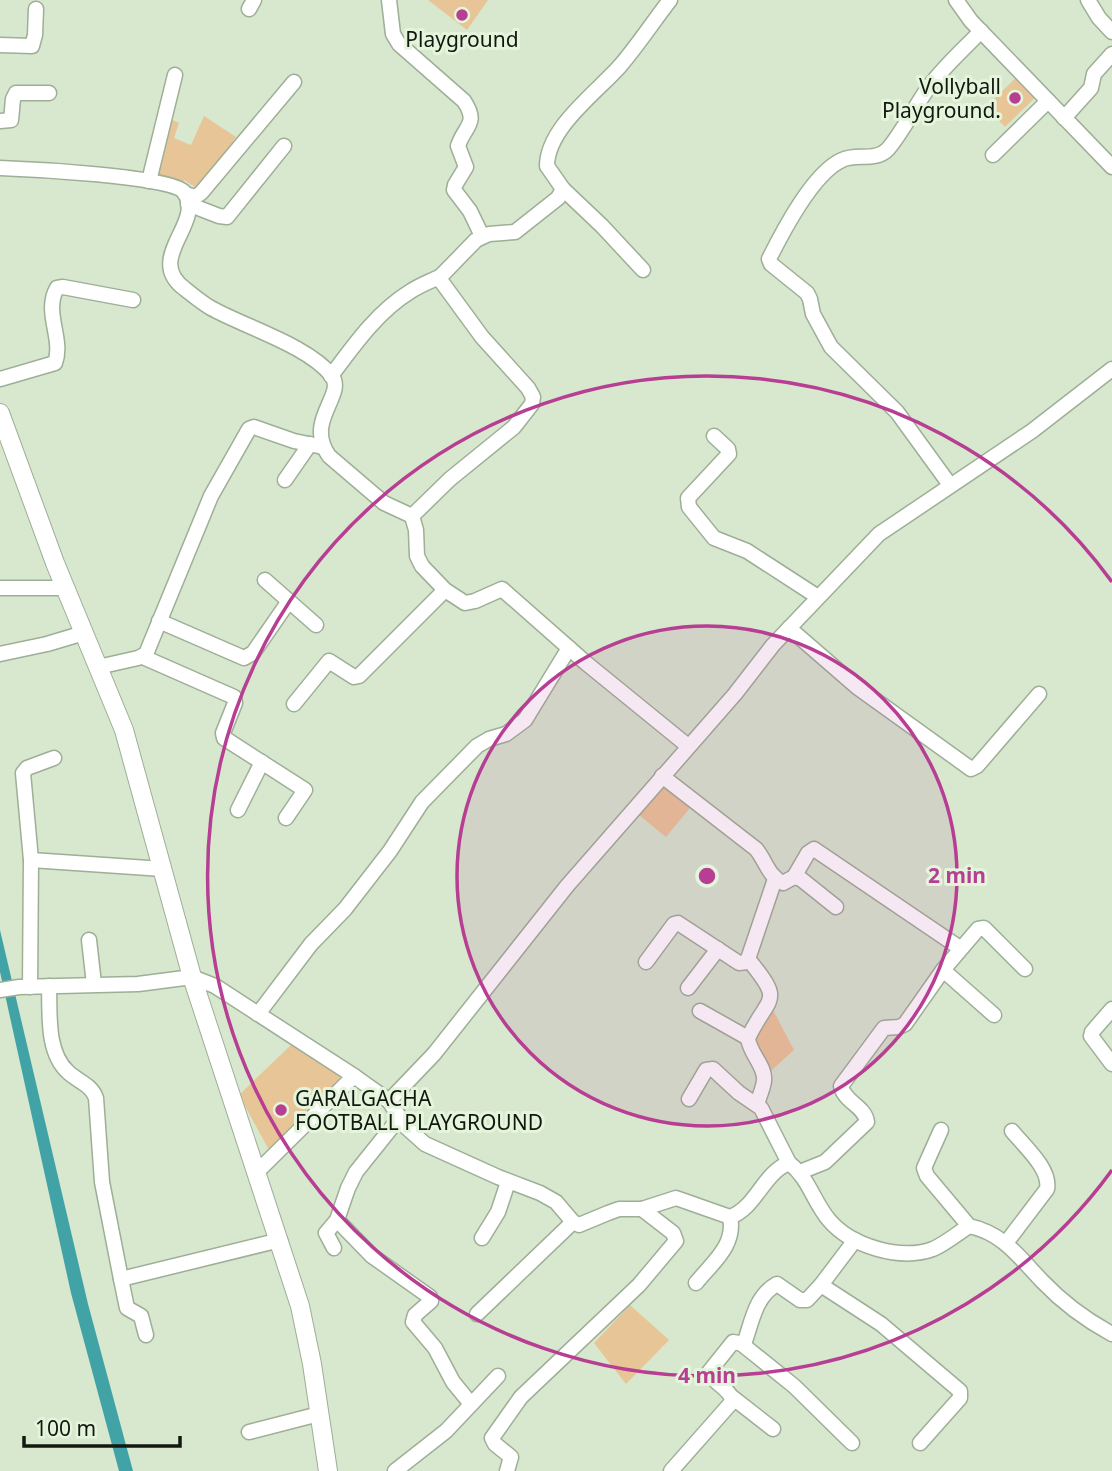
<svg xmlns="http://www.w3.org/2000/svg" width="1112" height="1471" font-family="'Noto Sans',sans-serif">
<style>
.green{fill:#e8c596}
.water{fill:#41a3a6}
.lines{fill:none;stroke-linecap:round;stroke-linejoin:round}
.minor-casing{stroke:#9eae97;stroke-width:17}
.major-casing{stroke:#9eae97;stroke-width:20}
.minor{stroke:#fff;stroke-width:14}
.major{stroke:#fff;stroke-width:18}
.ring{fill:none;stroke:#b73e92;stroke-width:3.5}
.poi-dot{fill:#b73e92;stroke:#e4f5dc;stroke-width:2.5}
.labels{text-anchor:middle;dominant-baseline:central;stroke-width:6;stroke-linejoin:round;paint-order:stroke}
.poi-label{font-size:21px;fill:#121810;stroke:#e4f5dc}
.centre{fill:#b73e92;stroke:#e4f5dc;stroke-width:3.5}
.ring-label{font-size:21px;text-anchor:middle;font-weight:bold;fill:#b73e92;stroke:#e4f5dc;stroke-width:6;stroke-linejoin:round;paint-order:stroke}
</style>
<rect width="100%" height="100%" fill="#d7e8cf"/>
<g class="green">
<path d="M428,0H488L467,30Z"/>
<path d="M1025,69L1044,89L1005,127L986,107Z"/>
<path d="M162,115L179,123L174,138L191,145L204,116L236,137L198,189L184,180L180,186L148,178Z"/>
<path d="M662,776L694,803L666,837L633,810Z"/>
<path d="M771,1006L794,1050L762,1079L740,1037Z"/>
<path d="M293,1043L340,1075L338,1087L270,1152L239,1095Z"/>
<path d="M630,1305L669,1340L626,1384L594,1343Z"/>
</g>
<path class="water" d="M0,930L88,1304L133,1471H119L71,1293L0,972Z"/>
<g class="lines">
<defs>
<g id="minor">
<path d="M389,0L393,34L399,44L464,101C479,124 465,125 458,146L466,167L455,185L454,190L470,211L482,236"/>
<path d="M956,0L971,21L1112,167"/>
<path d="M1088,0L1099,18L1112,32"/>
<path d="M249,9L254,0"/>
<path d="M0,45L32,46L35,35L36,9"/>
<path d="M1064,118L1091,88L1094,74L1112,54"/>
<path d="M0,121L11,120L13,99L16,93H49"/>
<path d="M993,155L1048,101"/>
<path d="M0,168C27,169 172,176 184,192C206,223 143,258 185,289C194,296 202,303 211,308C245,327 309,346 332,376C346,395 304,421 329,456L384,503L412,516L416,530L417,556L422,566L445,590L465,603L475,601L502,589L586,663L688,746"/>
<path d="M149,181L175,75"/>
<path d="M563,189L602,226L643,270"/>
<path d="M185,194L195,197L201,193L294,82"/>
<path d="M188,204L219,216L227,217L284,146"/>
<path d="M331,376C354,345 378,311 411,291C420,285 431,281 441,276"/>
<path d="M0,379L55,363C64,339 43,312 57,288L63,287L133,300"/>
<path d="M714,436L728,449L729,454L688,498L689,507L714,538L747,551L818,597"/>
<path d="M285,480L310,444"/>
<path d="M950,485L897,412L831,347L813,314L810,299L807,293L771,264L769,259C783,231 813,173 842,160C856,153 876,162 888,149C903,131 913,110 926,91C941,69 963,50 981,31"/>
<path d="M412,516L450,479L514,427L532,404L533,397L528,388L482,337L441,281V276L476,240L489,234L515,232L558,198L563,189L547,166C547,128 597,92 620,66C638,45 653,22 670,0"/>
<path d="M265,580L316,625"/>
<path d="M0,588H65"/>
<path d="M159,621L244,658L253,653L289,601"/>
<path d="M789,628L857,687L971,769L977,766L1039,694"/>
<path d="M0,654L47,644L84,633"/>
<path d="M143,657L234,697L235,703L223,733L224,738L305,790L286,818"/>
<path d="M98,667L138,658L146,654L211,496L249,429L254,427L294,441L323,447"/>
<path d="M294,704L329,661L354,677L359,676L445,590"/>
<path d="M54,758L27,768L23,773L31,860L163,869"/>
<path d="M662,776L756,849C766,861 768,876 783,883L794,877L801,879L836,907"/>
<path d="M238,810L262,762"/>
<path d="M794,877L808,853L814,849L960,948"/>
<path d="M89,940L94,984"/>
<path d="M748,959C785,1004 769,994 748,1038C749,1053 766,1066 764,1081C763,1089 759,1097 757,1104"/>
<path d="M646,962L674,924L678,923L739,963L747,962L775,879"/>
<path d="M943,970L994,1015"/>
<path d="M49,986C50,1013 46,1052 68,1072C77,1081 91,1084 96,1098L102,1182L121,1279L280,1240"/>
<path d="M30,987L31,860"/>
<path d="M688,988L718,949"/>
<path d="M0,990L19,987L138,984L192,977L215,986L354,1076L389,1101L434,1054L567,886L735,694L773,645L879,534L1032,431L1112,369"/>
<path d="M1112,1009L1092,1032L1091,1036L1112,1064"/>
<path d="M700,1011L748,1038"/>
<path d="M258,1014L311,944L345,909L390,851L422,802L477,746L489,739L506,734L525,720L569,648"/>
<path d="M689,1099L706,1070L713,1069L739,1093L761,1108L789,1163"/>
<path d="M389,1101L406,1127L425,1144L498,1177L540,1193L556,1202L573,1222L579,1225L608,1213L619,1209H642L676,1198L730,1217C756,1208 763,1173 789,1163C809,1178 813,1201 829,1220C851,1246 900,1261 933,1249C945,1244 958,1233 969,1226C1003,1233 1019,1257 1042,1281C1062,1302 1086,1320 1112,1334"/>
<path d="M941,1130L924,1168L927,1176L969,1226"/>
<path d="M257,1172L354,1076"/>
<path d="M800,1172L825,1162L867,1122C865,1106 844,1102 841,1086L884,1028L899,1027L905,1024L943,970L978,929L984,928L1025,969"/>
<path d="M337,1220L372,1256L430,1297L431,1301L415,1315L413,1322L435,1348L453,1382L471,1404"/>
<path d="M482,1238L498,1212L508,1182"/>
<path d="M1006,1243L1047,1189C1051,1169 1024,1146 1012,1131"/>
<path d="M334,1248L326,1233L337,1220L348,1188L356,1172L400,1117"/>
<path d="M121,1279L127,1308L141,1316L146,1335"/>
<path d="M696,1283C713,1262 736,1245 730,1217"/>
<path d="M821,1285L881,1324L960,1391V1398L920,1443"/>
<path d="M477,1314L573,1222"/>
<path d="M743,1345L794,1386L852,1443"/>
<path d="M732,1397L773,1429"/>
<path d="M249,1432L319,1414"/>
<path d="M395,1471L446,1431L498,1376"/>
<path d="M507,1471L511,1457L495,1444L492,1438L521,1397L639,1285L676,1241L673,1233L642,1209"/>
<path d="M671,1471L731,1403L732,1399C728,1387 714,1384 709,1372L733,1342L744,1344C752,1322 755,1296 777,1284L800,1300H807L821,1285L855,1240"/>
</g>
<path id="major" d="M0,413L55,563L124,730L192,977L300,1306L312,1364L328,1471"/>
</defs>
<use href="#minor" class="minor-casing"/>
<use href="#major" class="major-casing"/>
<use href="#minor" class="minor"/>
<use href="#major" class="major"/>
</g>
<circle cx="707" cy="876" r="250" fill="#b73e92" fill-opacity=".12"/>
<g class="ring">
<circle cx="707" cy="876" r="250"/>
<path d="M1112 1170A500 500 0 1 1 1112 582"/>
</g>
<g class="poi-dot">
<circle cx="462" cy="15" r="7"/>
<circle cx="1015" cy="98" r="7"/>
<circle cx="281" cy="1110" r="7"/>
</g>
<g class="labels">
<g class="poi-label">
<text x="462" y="39">Playground</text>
<text x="1001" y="86" text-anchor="end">Vollyball<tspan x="1001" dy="24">Playground.</tspan></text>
<text x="295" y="1098" text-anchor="start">GARALGACHA<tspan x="295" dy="24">FOOTBALL PLAYGROUND</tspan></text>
</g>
</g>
<circle cx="707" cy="876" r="10" class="centre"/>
<g class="ring-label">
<text x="957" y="883">2 min</text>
<text x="707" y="1383">4 min</text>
</g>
<path d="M24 1436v10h156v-10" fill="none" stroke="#121810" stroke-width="3.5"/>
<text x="35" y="1436" font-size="21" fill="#121810" stroke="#e4f5dc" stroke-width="5" paint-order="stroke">100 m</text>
</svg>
